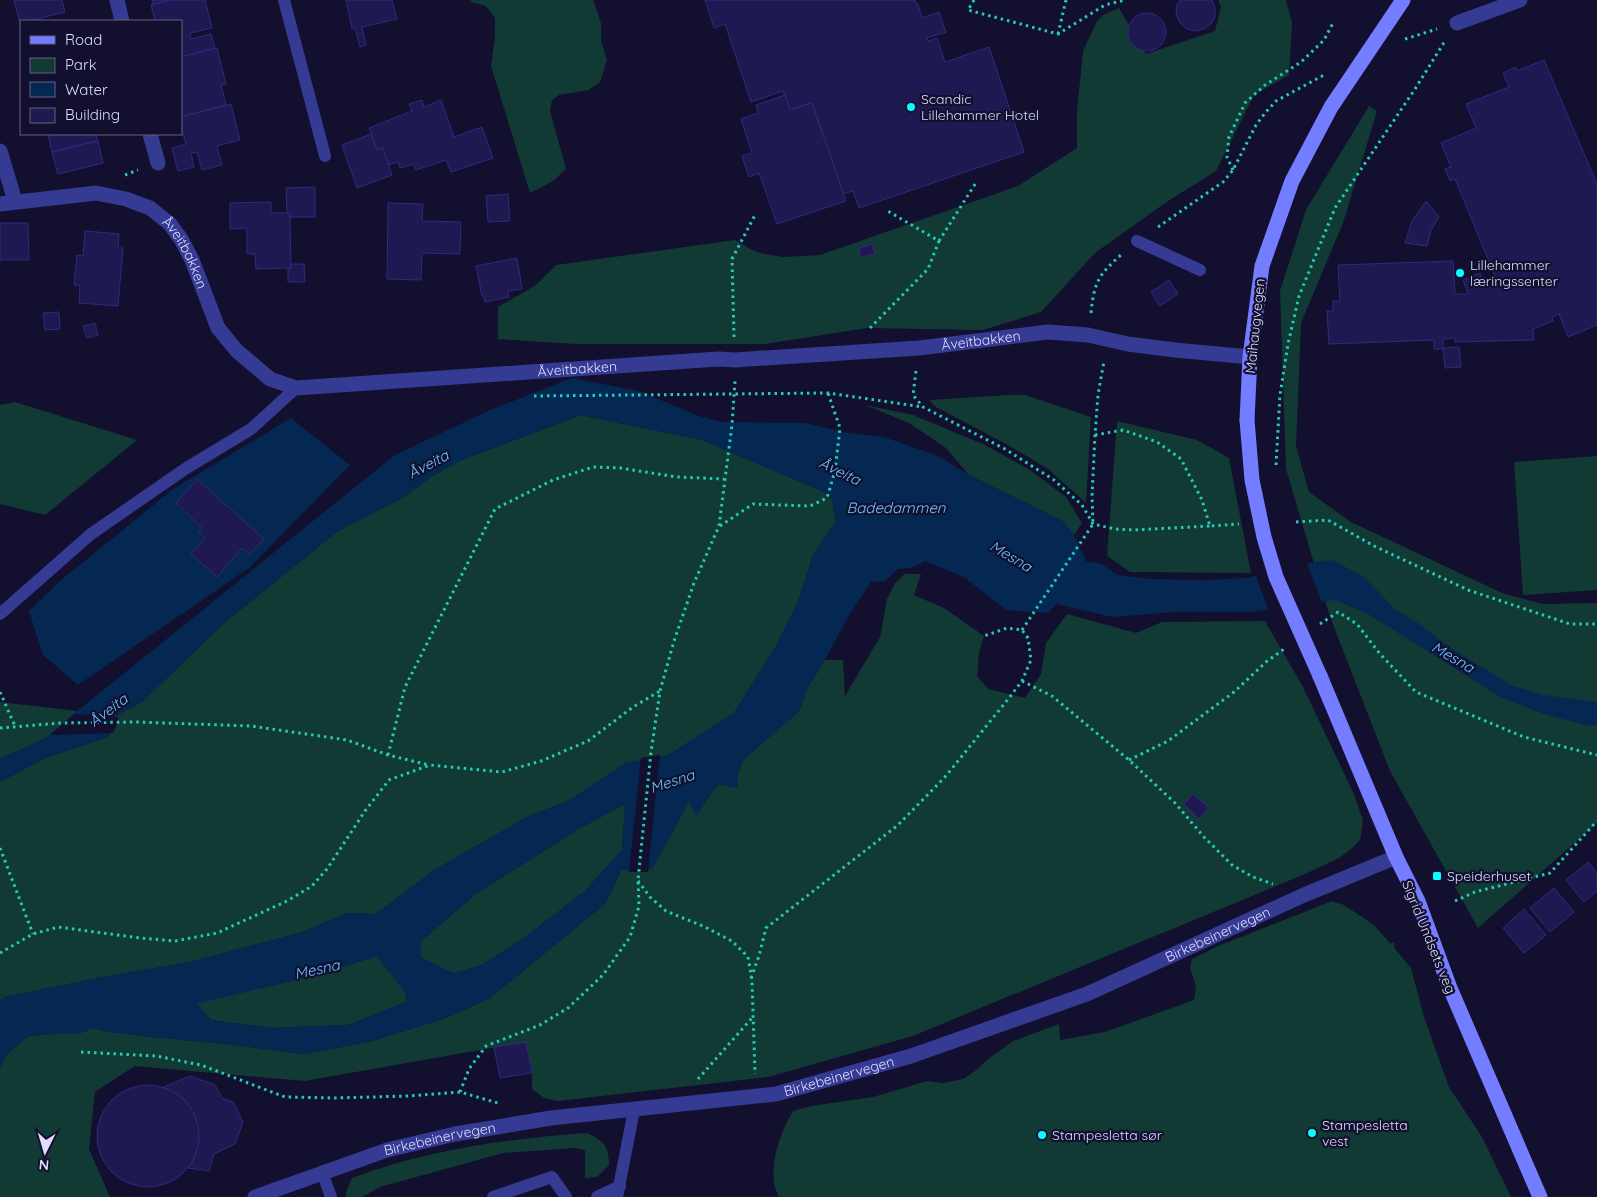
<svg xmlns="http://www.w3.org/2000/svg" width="1597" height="1197" font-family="Quicksand,sans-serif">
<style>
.green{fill:#113a35}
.water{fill:#052852;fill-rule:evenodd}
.pier{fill:#120f2f}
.building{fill:#1f1952;stroke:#322881}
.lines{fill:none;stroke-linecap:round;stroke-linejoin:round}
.path{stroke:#23cdb4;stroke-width:3;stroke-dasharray:2.5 4;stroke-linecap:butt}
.lane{stroke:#353a93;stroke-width:12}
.street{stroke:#353a93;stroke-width:15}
.secondary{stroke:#747dff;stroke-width:15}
.secondary-bridge{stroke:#747dff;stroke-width:15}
.poi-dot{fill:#09fcff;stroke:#120f2f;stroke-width:2}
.labels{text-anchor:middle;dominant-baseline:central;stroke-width:4.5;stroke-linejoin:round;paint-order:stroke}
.poi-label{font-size:14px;fill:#deddff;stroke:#120f2f;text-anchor:start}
.street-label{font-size:14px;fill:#deddff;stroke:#120f2f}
.water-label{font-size:15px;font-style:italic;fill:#6bc8ff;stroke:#120f2f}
</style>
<rect width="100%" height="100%" fill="#120f2f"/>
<g class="green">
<path d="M471,0H593L601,23V40L607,60L600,82L589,90L559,95L552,100L550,111L566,169L553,181L530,193L491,66L495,36V18L486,6L471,2Z"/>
<path d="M1218,0H1286L1292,23L1289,75L1254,95L1216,171L1168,201L1095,253L1041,312L983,330L867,328L765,344H576L498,339V307L536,285L556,265L735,240L756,252L782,257L820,255L1018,186L1077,148V111L1083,51L1097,21L1103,15L1119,8L1146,54L1215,31L1221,7Z"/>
<path d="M1369,106L1377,111L1343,223L1301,323L1296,446L1309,492L1351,522L1502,593L1543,604L1597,603V823L1478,928L1390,771L1330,617L1286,469L1280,291L1306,210Z"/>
<path d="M1008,395H1025L1091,417L1086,503L1048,469L1008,445L936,407L929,400Z"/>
<path d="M15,402L137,440L45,515L0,504V405Z"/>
<path d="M865,405L913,415L985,445L1030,470L1066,497L1082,523L1074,535L1062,521L969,475L946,448L909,423Z"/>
<path d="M581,415L702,440L822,491L832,500L836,521L813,555L798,602L776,646L734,713L667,756L626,763L570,800L527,817L436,869L376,914L347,913L303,932L190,962L103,977L4,997L0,1001V782L45,758L108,737L119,714L142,702L224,623L338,531L404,497L431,477L459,461Z"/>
<path d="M1117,421L1197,440L1229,458L1251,573L1130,572L1107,556Z"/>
<path d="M1597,456V590L1523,595L1514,462Z"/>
<path d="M905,574H921L914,595L944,608L984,636L979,653L977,676L988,689L1025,698L1041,674L1046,643L1067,614L1136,633L1162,622L1265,621L1303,687L1353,792L1363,820L1360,840L1351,849L1339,858L1305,874L913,1036L768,1077L558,1101L544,1098L532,1089V1073L526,1042L305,1081L135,1066L95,1092L89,1149L110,1197H0V1067L8,1053L28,1036L63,1033L78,1034L93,1028L105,1031L151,1037L227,1044L304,1054L372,1041L446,1018L490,998L606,903L621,870L666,844L689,801L696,815L718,784L738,788V774L743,760L799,711L808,687L825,660H843L845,696L880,637L887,599L895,583Z"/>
<path d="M0,702L77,711L45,739L0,759Z"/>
<path d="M625,804L622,850L585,891L524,938L482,965L453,974L421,958V941L477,893L580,828Z"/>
<path d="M1332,901L1344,905L1374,925L1390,943H1394L1395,949L1411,968L1424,1017L1449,1087L1482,1137L1511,1197H779C777,1192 774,1187 774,1182C771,1157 781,1132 793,1111L811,1106L873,1097L927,1081L943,1083L963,1079L975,1071L988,1059L1013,1041L1059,1024L1060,1040L1105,1032L1194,1000L1196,986L1190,968L1192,959L1218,946Z"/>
<path d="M377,956L406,993L407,1002L348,1025L270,1028L211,1020L195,1003L316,975Z"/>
<path d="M587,1133C604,1140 609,1147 609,1165L597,1177L585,1178V1150L574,1148L503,1153L380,1187L362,1197H346V1192L352,1178C430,1149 505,1139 587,1133Z"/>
</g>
<g class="water">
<path d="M572,378L639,391L699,416L722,422L804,423L848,433L884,437L938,456L969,475L1062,521L1074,535L1086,561L1102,564L1117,575L1151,579L1206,580L1245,578L1310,563L1332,560L1363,576L1395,609L1418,623L1449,647L1513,686L1544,695L1597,702V725L1590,726L1547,715L1502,698L1368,614L1335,600L1251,612H1176L1112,617L1056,604L1048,613L1006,610L964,577L925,561L911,568L898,569L885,581L871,582L849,615L825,660L808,687L799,711L743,760L738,774V788L718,784L696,816L689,802L652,869L621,870L606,903L490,998L446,1018L372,1041L304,1054L227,1044L151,1037L105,1031L93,1028L78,1034L63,1033L28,1036L8,1053L0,1067V1001L4,997L103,977L190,962L303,932L347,913L376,914L436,869L527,817L570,800L626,763L667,756L734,713L776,646L798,602L813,555L836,521L832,500L822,491L702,440L581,415L459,461L431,477L404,497L338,531L224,623L142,702L119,714L108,737L45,758L0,782V759L45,739L77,711L395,455L490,410ZM625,804L622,850L585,891L524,938L482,965L453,973L421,957V941L477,893L580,828ZM377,956L406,994V1002L348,1025L270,1028L211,1020L196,1004L316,975Z"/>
<path d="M291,418L350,465L249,568L78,685L43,655L29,611L60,581L173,489Z"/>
</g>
<g class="pier">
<path d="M1306,561L1323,605L1269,612L1255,573Z"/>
<path d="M75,714L118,717V722L113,733L50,735Z"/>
<path d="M660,755L648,872H629L641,758Z"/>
</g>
<g class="building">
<path d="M20,0H62L65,12L29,21H21L20,23L14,1Z"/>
<path d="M152,0H170L153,4Z"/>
<path d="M170,0H205L212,28L190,33L191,39L211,34L215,48L181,57V21H155L151,5Z"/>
<path d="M346,0H392L397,19L362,27L366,45L360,47L355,28L352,29Z"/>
<path d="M705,0H915L916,4H918L922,18L939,12L946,32L927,38L928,41L937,38L945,62L989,47L1024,152L859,208L853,191L843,194L812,103L790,110L783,91L751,102L725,24L714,28Z"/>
<path d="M1180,0H1212L1215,8V17L1211,24L1204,29L1196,31L1187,29L1180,23L1176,14L1177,5Z"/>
<circle cx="1147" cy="32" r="19"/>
<path d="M217,48L226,84L221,85L226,105L181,117V57Z"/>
<path d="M1544,60L1597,184V325L1568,337L1559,314L1552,317L1553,321L1533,329L1534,340L1455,342V338L1443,339V349H1434V340L1329,344L1327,311H1333V301H1340L1338,265L1453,261L1455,294H1468L1463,280L1480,273L1482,280L1495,276L1455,179L1450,181L1445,169L1451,167L1441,143L1476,128L1466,104L1509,87L1503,73L1516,67L1517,71Z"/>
<path d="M785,95L790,110L812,103L846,201L777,224L759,173L749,177L742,156L752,153L741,119L758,113L756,105Z"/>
<path d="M422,100L424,107L441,100L454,137L482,127L493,158L451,172L446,160L416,170L413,164L400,168L398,162L388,165L383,148L377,150L369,128L412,111L409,104Z"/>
<path d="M231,104L240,140L217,146L222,165L202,170L197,152L191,153L194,167L178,171L172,148L186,144L181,127V117Z"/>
<path d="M48,134H96L98,141L52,152Z"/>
<path d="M371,134L377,150L383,148L392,175L357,188L342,145Z"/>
<path d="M98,141L103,163L58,174L52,152Z"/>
<path d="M315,187V217H290V213H287L286,188Z"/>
<path d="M508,194L510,221L488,222L486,196Z"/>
<path d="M1426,201L1439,217L1431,230L1427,246L1405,243L1412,221Z"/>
<path d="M271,202V213H290L291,268L256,269L255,254H247V228L230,229V203Z"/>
<path d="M388,203L423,204L422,221L461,222L460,254L422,253L421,280L387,279Z"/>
<path d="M0,223H28L29,260H0Z"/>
<path d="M85,231L119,234L118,248H123L118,306L79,303L80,286L74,285L77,255L83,256Z"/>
<path d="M872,244L875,254L861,257L859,248Z"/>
<path d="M517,258L522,289L508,291L509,297L485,302L484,296H482L476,266Z"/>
<path d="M291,264H304L305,282H288V269L291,268Z"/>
<path d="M1169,280L1178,294L1160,306L1151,292Z"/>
<path d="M59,312L60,329L45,330L43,313Z"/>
<path d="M95,323L98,335L87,338L83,326Z"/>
<path d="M1459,347L1461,367L1445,368L1443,348Z"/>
<path d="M197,479L264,539L250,554L242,548L217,577L191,554L205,538L199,532L202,528L176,503Z"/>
<path d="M1193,794L1209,808L1199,819L1184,804Z"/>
<path d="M1588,862L1597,873V891L1584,902L1566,880Z"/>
<path d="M1554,888L1574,912L1550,932L1530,908Z"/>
<path d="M1524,909L1546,935L1524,953L1503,928Z"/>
<path d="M526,1042L532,1073L500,1078L494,1047Z"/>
<path d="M190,1076L215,1085L222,1098L233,1102L243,1122L235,1144L214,1154L209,1171L188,1168L195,1157L199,1138L196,1118L184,1099L164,1087Z"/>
<circle cx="148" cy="1136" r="51"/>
</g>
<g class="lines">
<g class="path">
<path d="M974,0L968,10L1058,34L1105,5L1125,0"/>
<path d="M1058,34L1066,0"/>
<path d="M1405,39L1437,29"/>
<path d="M1233,170L1227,157L1229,137L1245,103L1265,85L1301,62L1324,40L1333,23"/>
<path d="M125,175L138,170"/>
<path d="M1158,227L1223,182L1233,170L1256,125L1265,113L1276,101L1324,75"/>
<path d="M939,241L977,181"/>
<path d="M1091,313C1094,283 1098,275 1121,255"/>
<path d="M870,328L928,269L939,241L886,210"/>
<path d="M734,337L732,259L755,215"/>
<path d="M916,371L913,395L923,407L1005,449L1054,480L1082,505L1093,524L1115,529L1134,530L1210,526"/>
<path d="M534,396L828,393L923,407"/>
<path d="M1095,435L1123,430L1157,442L1181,459L1202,500L1210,526L1239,524"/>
<path d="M1276,465L1280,395L1288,344L1299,296L1335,208L1415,89L1445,41"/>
<path d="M1296,522L1328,520L1374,546L1468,590L1570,624H1597"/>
<path d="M720,526L753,504L810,506L827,498L835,471L840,428L828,393"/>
<path d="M1320,624L1338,612L1357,624L1380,654L1416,692L1524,737L1597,755"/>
<path d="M1022,630L1093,524L1092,497L1095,435L1098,395L1104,361"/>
<path d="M1022,681L1052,696L1129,760L1175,803L1204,837L1232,865L1253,877L1273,884"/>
<path d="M0,692L15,726"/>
<path d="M0,728L61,723L136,722L251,726L347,740L388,755L429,765"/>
<path d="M388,755L405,687L495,509L553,480L593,467L620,468L677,477L724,479"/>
<path d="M1129,760L1168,741L1234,692L1266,662L1284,649"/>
<path d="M0,848L33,934"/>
<path d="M638,881L650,897L666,911L705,927L732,941L748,957L752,980L755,1074"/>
<path d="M1455,901L1475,892L1550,873L1597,821"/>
<path d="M0,953L33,934L58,927L140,938L175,941L217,933L287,901L312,886L327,869L365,811L389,780L430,765L502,772L541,761L588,741L633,707L660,691"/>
<path d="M751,978L759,956L766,928L898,825L945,777L1009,698L1022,681L1031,660L1028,638L1022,630L1007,628L984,636"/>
<path d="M81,1052L156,1056L201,1065L285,1097L336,1098L408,1096L460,1092L498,1103"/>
<path d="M698,1079L752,1018"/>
<path d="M460,1092L469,1069L486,1046L540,1025L568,1008L603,975L630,937L639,906L638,880L651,752L660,691L674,641L694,583L719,526L732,425L735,381"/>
</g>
<g class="lane">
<path d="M284,0L325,156"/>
<path d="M1137,241L1200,270"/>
<path d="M0,614L91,534L185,469L251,429L296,388"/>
<path d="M322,1172L331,1197"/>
<path d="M493,1197L552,1177L566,1197"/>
<path d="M597,1197L620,1186"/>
<path d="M617,1197L634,1110"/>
</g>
<g class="street">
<path d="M117,0L122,21"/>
<path d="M1457,23L1520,0"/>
<path d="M150,134L158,163"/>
<path d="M0,151L15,201"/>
<path id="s1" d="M0,204L96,193L126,199L150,208L170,224L181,239L192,260L218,328L237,351L270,379L296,388L718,359L735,360L919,348L1048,332L1088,335L1128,344L1175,350L1250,357"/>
<path id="s2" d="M255,1197L387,1150L455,1134L551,1118L776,1094L911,1056L1087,994L1304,895L1396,857"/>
</g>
<g class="secondary">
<path d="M1247,420L1250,357L1262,266L1292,181L1331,107L1403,0"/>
<path d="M1320,676L1396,857L1418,901L1450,988L1540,1197"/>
</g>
<path class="secondary-bridge" d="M1247,420L1252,480L1264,537L1276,577L1320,676"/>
</g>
<g class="poi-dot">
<circle cx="911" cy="107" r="5"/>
<circle cx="1460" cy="273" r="5"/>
<rect x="1432" y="871" width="10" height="10" rx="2.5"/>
<circle cx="1312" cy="1133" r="5"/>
<circle cx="1042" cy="1135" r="5"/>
</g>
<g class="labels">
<g class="poi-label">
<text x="921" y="99">Scandic<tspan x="921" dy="16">Lillehammer Hotel</tspan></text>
<text x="1470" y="265">Lillehammer<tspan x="1470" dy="16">læringssenter</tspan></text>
<text x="1447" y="876">Speiderhuset</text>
<text x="1322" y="1125">Stampesletta<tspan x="1322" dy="16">vest</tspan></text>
<text x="1052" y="1135">Stampesletta sør</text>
</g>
<g class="street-label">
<text stroke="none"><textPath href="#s1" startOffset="211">Åveitbakken</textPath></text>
<text transform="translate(1255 326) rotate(-84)">Maihaugvegen</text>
<text stroke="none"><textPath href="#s1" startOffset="1081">Åveitbakken</textPath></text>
<text stroke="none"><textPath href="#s1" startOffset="676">Åveitbakken</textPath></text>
<text stroke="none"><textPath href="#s2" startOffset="1004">Birkebeinervegen</textPath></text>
<text transform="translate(1429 937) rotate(68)">Sigrid Undsets veg</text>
<text stroke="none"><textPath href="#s2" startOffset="599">Birkebeinervegen</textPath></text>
<text stroke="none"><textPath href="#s2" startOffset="194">Birkebeinervegen</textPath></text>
</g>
<g class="water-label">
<text transform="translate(428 464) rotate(-28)">Åveita</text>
<text transform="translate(840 471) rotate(26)">Åveita</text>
<text x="896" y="507">Badedammen</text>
<text transform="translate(1011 556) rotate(31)">Mesna</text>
<text transform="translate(1453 657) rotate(30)">Mesna</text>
<text transform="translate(108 710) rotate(-37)">Åveita</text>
<text transform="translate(672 781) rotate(-18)">Mesna</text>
<text transform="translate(317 969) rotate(-12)">Mesna</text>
</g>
</g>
<rect x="20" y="20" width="162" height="115" fill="#120f2f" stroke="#646182"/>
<rect x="30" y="36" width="25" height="8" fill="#747dff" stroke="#646182"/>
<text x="65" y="45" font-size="15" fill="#deddff">Road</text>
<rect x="30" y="58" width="25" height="15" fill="#113a35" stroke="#646182"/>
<text x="65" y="70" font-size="15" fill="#deddff">Park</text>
<rect x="30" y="82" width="25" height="15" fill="#052852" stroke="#646182"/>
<text x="65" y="95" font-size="15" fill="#deddff">Water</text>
<rect x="30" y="108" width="25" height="15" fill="#1f1952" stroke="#646182"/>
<text x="65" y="120" font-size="15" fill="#deddff">Building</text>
<g transform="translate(45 1152) rotate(185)" stroke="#120f2f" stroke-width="4" paint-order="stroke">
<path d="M0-4L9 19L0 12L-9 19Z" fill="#deddff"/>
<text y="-8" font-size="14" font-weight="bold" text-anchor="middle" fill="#deddff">N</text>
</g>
</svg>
